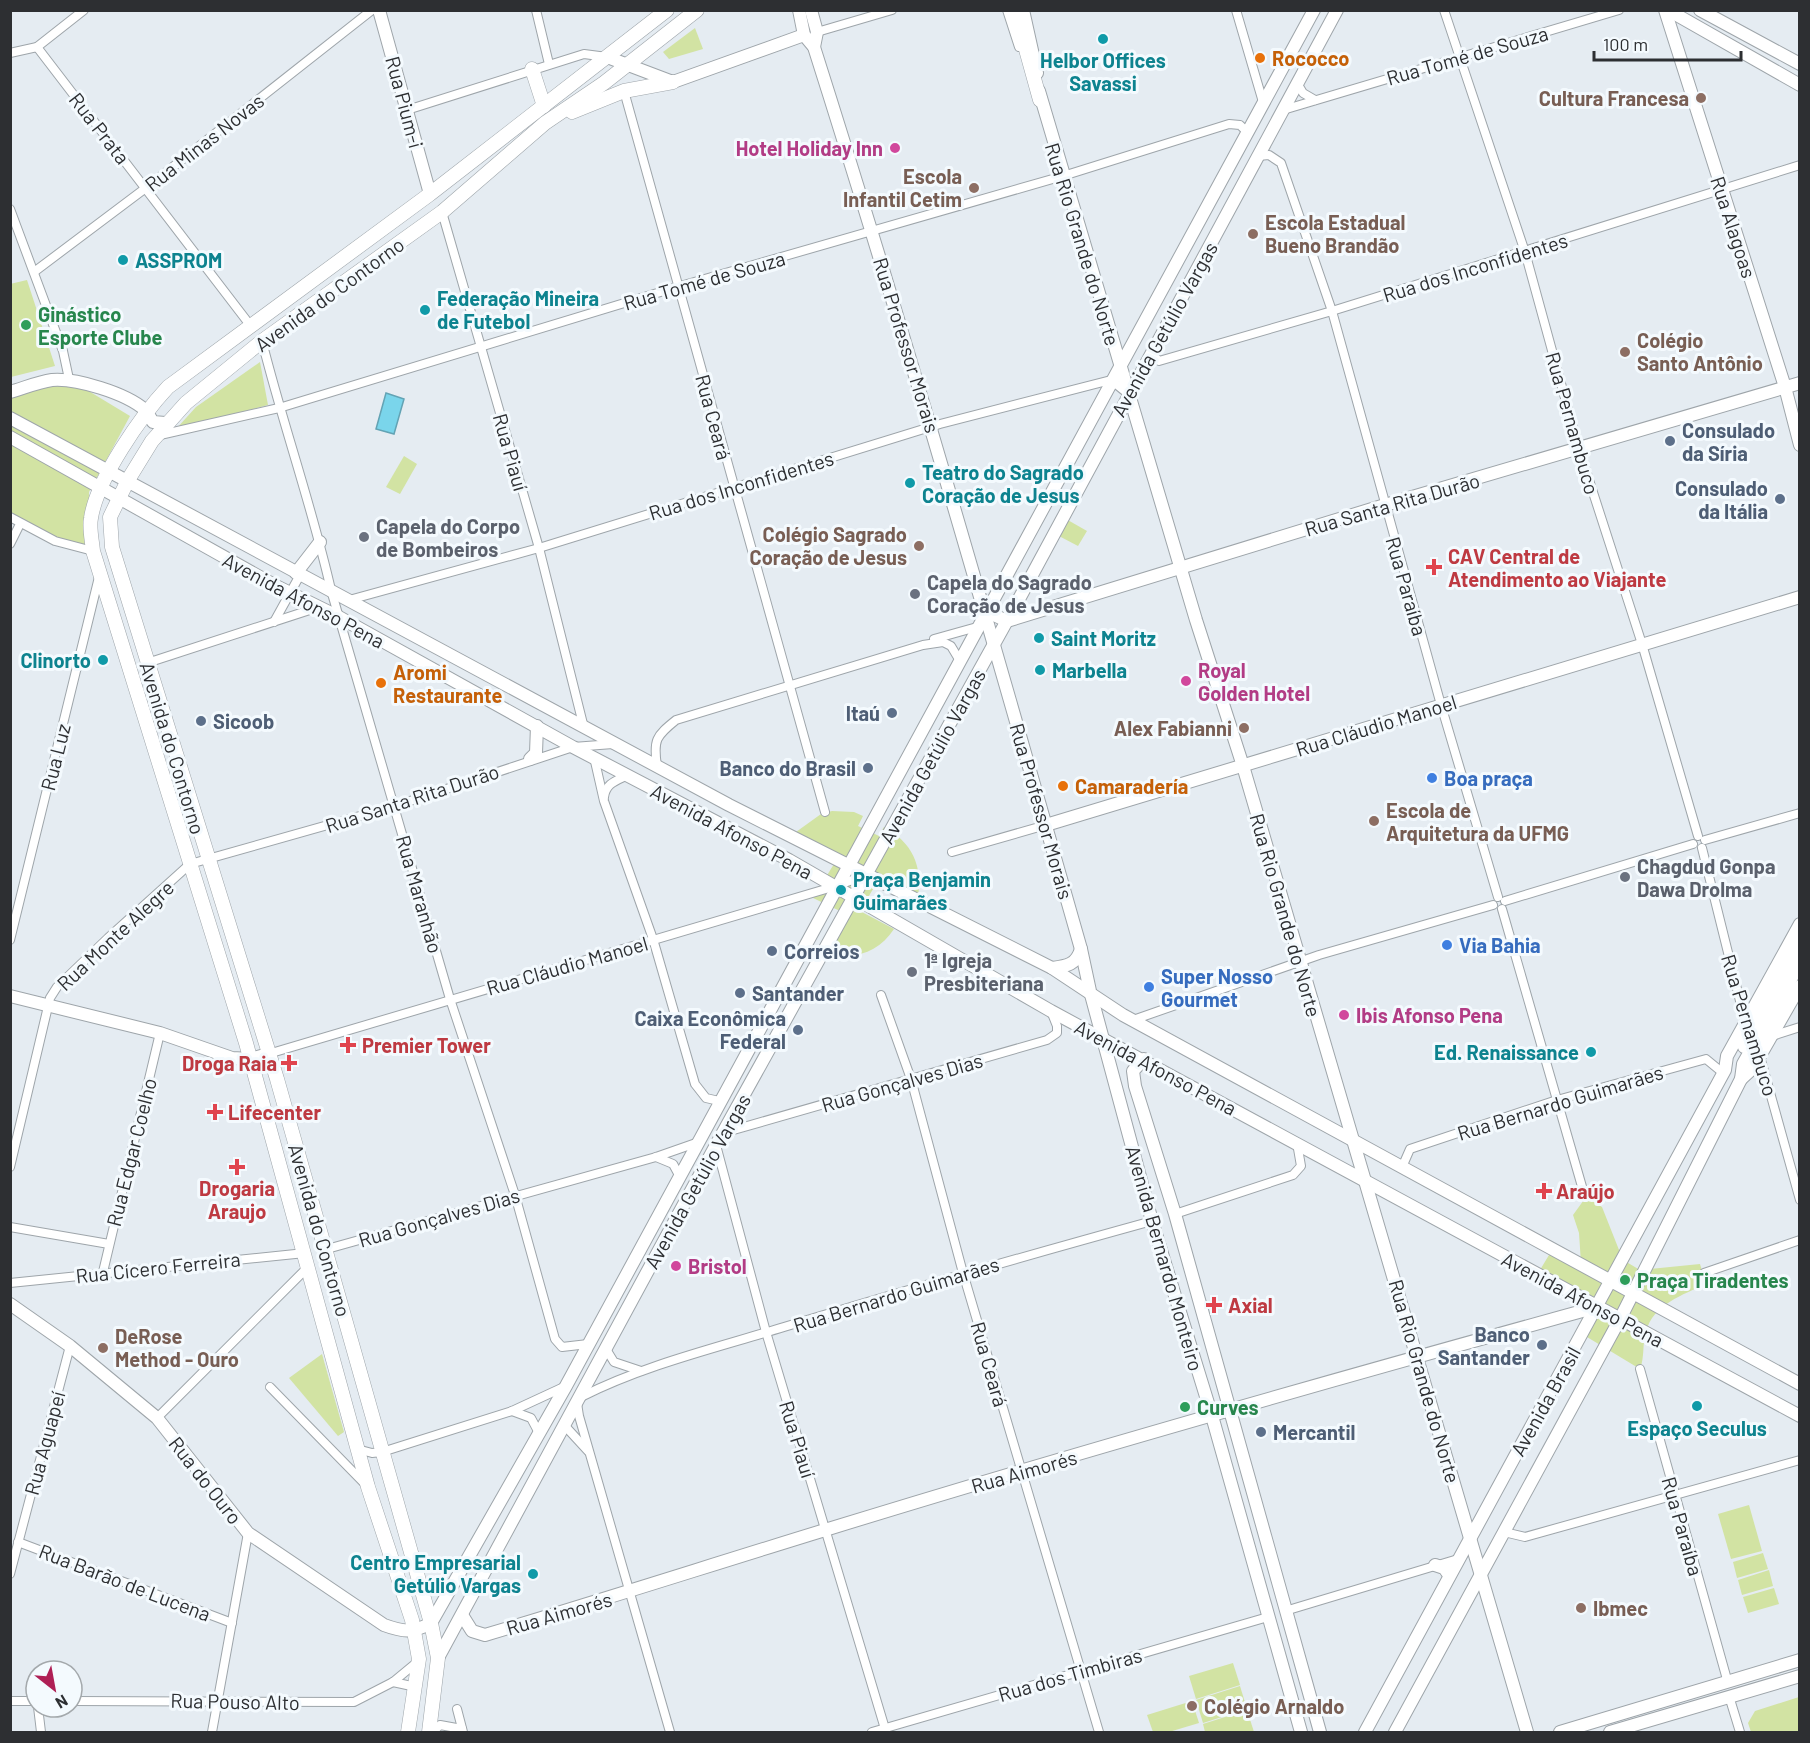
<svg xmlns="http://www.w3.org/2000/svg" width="1810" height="1743" font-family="Barlow,sans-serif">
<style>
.green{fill:#d2e3a3}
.water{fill:#7ad5eb;stroke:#63a3b4;stroke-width:1.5}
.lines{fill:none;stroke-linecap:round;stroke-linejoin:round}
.street-casing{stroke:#9ea5aa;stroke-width:10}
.secondary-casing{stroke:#9ea5aa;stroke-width:14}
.primary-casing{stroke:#9ea5aa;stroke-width:15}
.street{stroke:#fff;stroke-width:8}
.secondary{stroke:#fff;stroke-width:12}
.primary{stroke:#fff;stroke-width:14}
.culture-dot{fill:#0f9aa8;stroke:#f4fafe;stroke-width:2}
.food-dot{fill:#e8710a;stroke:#f4fafe;stroke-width:2}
.education-dot{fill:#8d6e63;stroke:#f4fafe;stroke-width:2}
.hotel-dot{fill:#d1479c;stroke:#f4fafe;stroke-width:2}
.leisure-dot{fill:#2e9e5b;stroke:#f4fafe;stroke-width:2}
.service-dot{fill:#5c6f8a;stroke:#f4fafe;stroke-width:2}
.worship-dot{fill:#6b7280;stroke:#f4fafe;stroke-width:2}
.health-dot{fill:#e0444e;stroke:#f4fafe;stroke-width:2}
.shop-dot{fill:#3f7fe0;stroke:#f4fafe;stroke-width:2}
.labels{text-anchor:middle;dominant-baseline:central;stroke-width:6;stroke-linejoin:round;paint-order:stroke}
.street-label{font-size:20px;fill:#2d2f32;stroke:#f4fafe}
.food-label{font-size:20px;font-weight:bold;fill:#c56008;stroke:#f4fafe;text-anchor:start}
.culture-label{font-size:20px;font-weight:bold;fill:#0d838f;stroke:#f4fafe;text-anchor:start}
.education-label{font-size:20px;font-weight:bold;fill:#785e54;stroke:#f4fafe;text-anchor:start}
.hotel-label{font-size:20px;font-weight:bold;fill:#b23c85;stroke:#f4fafe;text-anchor:start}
.leisure-label{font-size:20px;font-weight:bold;fill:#27864d;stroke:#f4fafe;text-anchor:start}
.service-label{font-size:20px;font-weight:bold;fill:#4e5e75;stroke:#f4fafe;text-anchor:start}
.worship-label{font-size:20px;font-weight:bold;fill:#5b616d;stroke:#f4fafe;text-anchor:start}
.health-label{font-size:20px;font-weight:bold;fill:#be3a42;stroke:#f4fafe;text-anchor:start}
.shop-label{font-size:20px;font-weight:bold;fill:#366cbe;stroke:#f4fafe;text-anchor:start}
</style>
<rect width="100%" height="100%" fill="#e5ecf2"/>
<g class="green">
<path d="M695,28L703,49L669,59L663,52Z"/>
<path d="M27,280L55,366L11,377L10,284Z"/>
<path d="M260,362L268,405L176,429L196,407Z"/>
<path d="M48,384L87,390L130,416L89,492L90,547L56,541L11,516L10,395Z"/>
<path d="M404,456L417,464L400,494L386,487Z"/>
<path d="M1066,519L1087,531L1078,546L1057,535Z"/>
<path d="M832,811L854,812L863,816L858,826L879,836L884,827C912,842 923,866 918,897L876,884L860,911L894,929C877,955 847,963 821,948L840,911L813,898L834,864L796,832L821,814Z"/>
<path d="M1586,1197L1602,1207L1623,1260L1640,1270L1700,1264L1706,1284C1683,1295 1653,1304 1646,1332C1642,1344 1645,1356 1640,1369L1582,1334L1597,1307L1537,1275L1552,1250L1581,1263L1579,1233L1573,1215Z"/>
<path d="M322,1354L344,1432L338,1436L289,1378Z"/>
<path d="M1749,1505L1762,1551L1731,1559L1718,1514Z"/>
<path d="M1763,1553L1768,1569L1737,1578L1733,1562Z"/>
<path d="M1769,1570L1773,1586L1742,1595L1738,1580Z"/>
<path d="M1774,1588L1779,1604L1748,1613L1743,1597Z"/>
<path d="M1233,1663L1240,1685L1196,1699L1189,1676Z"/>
<path d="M1240,1686L1247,1709L1203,1723L1196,1700Z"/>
<path d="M1799,1697V1732H1751L1748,1723L1755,1711Z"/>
<path d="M1192,1701L1199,1723L1169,1732H1153L1147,1715Z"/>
<path d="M1247,1710L1254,1732H1205L1203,1724Z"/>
</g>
<path class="water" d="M386,393L404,399L394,434L376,429Z"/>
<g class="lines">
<defs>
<g id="street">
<path d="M536,10L549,64"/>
<path d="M1007,10L1019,47"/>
<path d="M1236,10L1263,102"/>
<path d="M1444,10L1525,252L1579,449L1642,644L1698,836"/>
<path d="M817,32L892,10"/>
<path d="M37,47L250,325"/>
<path d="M10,53L37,47L84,10"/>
<path d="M1297,83L1303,93L1315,100"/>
<path d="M624,91L825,812"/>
<path d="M407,110L584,54L607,57"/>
<path d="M1283,110L1619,10"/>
<path d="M1258,156L1269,155L1281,163L1332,311L1441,705L1498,897"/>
<path d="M10,209L63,351L69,379"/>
<path d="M442,212L539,548L584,728"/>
<path d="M34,272L155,181L372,10"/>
<path d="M262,341C283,425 312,506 331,590L450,999L515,1195L555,1339L562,1347L588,1344"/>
<path d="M1151,353L1159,361L1332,311L1800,165"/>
<path d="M160,435L279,408L677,287L1063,176L1229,124L1240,125L1247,132"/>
<path d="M10,517L55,541L93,551"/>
<path d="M10,544L20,524"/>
<path d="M349,600L539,548L940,424L1111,380L1127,393"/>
<path d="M274,622L300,575"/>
<path d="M934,639L977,627"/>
<path d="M147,663L319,607"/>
<path d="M594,757L604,801L653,939L695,1084L706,1098L719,1101"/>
<path d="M657,766C653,740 656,736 676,720L923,645L943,642L951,646L960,661"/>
<path d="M604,797C606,783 616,781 628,775"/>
<path d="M1705,840L1800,813"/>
<path d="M1702,848L1746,1025"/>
<path d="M952,852L1046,825"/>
<path d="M1505,901L1693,844"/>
<path d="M1502,909L1585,1197"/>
<path d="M10,940L99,577"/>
<path d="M881,995L911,1079L963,1273L1099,1732"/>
<path d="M1133,1020L1319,955L1493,905"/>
<path d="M1772,1036L1800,1027"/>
<path d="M1759,1053L1800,1200"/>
<path d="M268,1054L836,886L866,875"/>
<path d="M723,1133L1047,1040L1057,1033V1026L1051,1011"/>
<path d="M716,1145L766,1332L886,1732"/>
<path d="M656,1157L673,1164L679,1175"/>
<path d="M1403,1165L1410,1149L1557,1100L1706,1059L1723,1073"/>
<path d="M10,1167L50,998L57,987L108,938L190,864L395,806L573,747L613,744"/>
<path d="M1175,1214L1293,1175L1301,1166L1297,1143"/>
<path d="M10,1227L109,1244"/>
<path d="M327,1249L656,1157L696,1143"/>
<path d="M103,1272L160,1033"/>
<path d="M1704,1273L1800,1240"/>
<path d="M10,1283L305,1253"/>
<path d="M606,1349L614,1362L641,1371"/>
<path d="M1640,1369L1728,1683"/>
<path d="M270,1387L364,1483"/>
<path d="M581,1397C644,1365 716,1348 784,1327C906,1290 1029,1255 1152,1221"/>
<path d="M577,1403L579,1416L670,1732"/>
<path d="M512,1411L531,1418L539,1433"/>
<path d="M157,1418L309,1266"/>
<path d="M565,1426L588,1451"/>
<path d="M357,1449L372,1453L382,1452L512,1411L566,1386"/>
<path d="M1504,1532L1525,1537L1800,1460"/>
<path d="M18,1542L232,1623"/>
<path d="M10,1574L70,1346"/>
<path d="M1285,1611L1458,1559"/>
<path d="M393,1682L416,1687"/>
<path d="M1729,1696L1740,1732"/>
<path d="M10,1701H36"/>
<path d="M72,1701L354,1702L393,1682L416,1663"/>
<path d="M38,1707L41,1732"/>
<path d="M457,1709L463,1732"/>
<path d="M212,1732L248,1533"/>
<path d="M433,1732L440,1725L462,1729"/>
<path d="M872,1732L1268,1617"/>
</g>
<g id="secondary">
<path d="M379,10L430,194"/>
<path d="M799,10L804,35L814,47C909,346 995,647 1081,949L1090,991L1152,1221L1212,1416L1301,1732"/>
<path d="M811,10L817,32L814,47"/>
<path d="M1023,10L1037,73"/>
<path d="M1665,10L1785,387L1800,445"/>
<path d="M1668,10L1800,85"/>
<path d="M1700,10L1800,64"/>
<path d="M607,57L673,82L804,35"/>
<path d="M1039,91L1196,620L1243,766L1527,1732"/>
<path d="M10,392C24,388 38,382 52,380C76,378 126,393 145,410C148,413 150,418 153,422L165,423"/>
<path d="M10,418L729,805L1052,968L1123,1015L1800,1384"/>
<path d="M10,437L276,586L339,617L573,747L789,860L1051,1011L1800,1416"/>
<path d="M296,573L320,542"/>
<path d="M985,611L1007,621L1385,505L1800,383"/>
<path d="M530,759L536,753L537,726"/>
<path d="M1046,825L1800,597"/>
<path d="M1052,968C1067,966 1076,965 1081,949"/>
<path d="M10,996L160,1033L232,1058L251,1059L268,1054"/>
<path d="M1744,1047L1800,944"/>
<path d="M1144,1059L1133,1071L1135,1086L1175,1214L1320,1732"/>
<path d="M1741,1079L1753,1068L1800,986"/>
<path d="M10,1304L70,1346L157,1418L248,1533L384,1625C403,1632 413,1633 431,1623L566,1386L1314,10"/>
<path d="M1435,1565L1444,1568L1449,1575"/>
<path d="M462,1615L472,1631L485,1635C599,1601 711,1565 825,1530C1081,1451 1339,1378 1597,1307"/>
<path d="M438,1658L716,1145L1019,599L1337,10"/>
<path d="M1365,1732C1484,1511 1605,1291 1725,1070L1727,1056L1800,924"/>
<path d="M1395,1732L1620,1319L1741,1079L1743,1064L1800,963"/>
<path d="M1560,1732L1800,1660"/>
<path d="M1610,1732L1800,1676"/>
</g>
<g id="primary">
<path d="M1015,10L1040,100"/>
<path d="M532,69L544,106"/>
<path d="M572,112L624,91L673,82"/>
<path d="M408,1732L419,1659L412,1620L368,1487L246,1043L93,551C92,540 89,528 91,518C97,479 141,416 168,387L430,194L667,10"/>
<path d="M429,1732L438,1658L431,1623L277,1079L112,547L110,517L128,480L152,441L186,403L262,341L442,212L545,123L604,83L697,10"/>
</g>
</defs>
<use href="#street" class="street-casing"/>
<use href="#secondary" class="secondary-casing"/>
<use href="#primary" class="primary-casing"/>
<use href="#street" class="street"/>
<use href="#secondary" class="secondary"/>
<use href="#primary" class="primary"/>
</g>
<g class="culture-dot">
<circle cx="1103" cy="39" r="6"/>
<circle cx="123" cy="260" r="6"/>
<circle cx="425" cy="310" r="6"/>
<circle cx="910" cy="483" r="6"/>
<circle cx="1039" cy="638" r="6"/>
<circle cx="103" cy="660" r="6"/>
<circle cx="1040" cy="670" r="6"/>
<circle cx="841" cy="890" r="6"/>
<circle cx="1591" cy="1052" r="6"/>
<circle cx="1697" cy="1406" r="6"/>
<circle cx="533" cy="1574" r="6"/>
</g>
<g class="food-dot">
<circle cx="1260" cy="58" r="6"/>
<circle cx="381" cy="683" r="6"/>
<circle cx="1063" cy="786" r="6"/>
</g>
<g class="education-dot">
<circle cx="1701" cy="98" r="6"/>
<circle cx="974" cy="188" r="6"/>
<circle cx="1253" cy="234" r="6"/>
<circle cx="1625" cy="352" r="6"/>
<circle cx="919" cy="546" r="6"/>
<circle cx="1244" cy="728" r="6"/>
<circle cx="1374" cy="821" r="6"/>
<circle cx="103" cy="1348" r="6"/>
<circle cx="1581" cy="1608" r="6"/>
<circle cx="1192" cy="1706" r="6"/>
</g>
<g class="hotel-dot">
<circle cx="895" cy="148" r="6"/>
<circle cx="1186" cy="681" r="6"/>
<circle cx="1344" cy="1015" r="6"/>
<circle cx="676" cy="1266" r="6"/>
</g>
<g class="leisure-dot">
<circle cx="26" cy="325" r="6"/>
<circle cx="1625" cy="1280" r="6"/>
<circle cx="1185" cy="1407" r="6"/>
</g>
<g class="service-dot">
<circle cx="1670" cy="441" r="6"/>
<circle cx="1780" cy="499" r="6"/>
<circle cx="892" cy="713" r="6"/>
<circle cx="201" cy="721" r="6"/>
<circle cx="868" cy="768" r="6"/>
<circle cx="772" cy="951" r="6"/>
<circle cx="740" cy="993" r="6"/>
<circle cx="798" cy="1030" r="6"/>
<circle cx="1542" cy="1345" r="6"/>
<circle cx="1261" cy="1432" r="6"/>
</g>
<g class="worship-dot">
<circle cx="364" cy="537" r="6"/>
<circle cx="915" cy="594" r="6"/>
<circle cx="1625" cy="877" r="6"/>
<circle cx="912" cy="972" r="6"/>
</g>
<g class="health-dot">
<path d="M1431 558h6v6h6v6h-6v6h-6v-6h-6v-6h6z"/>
<path d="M345 1036h6v6h6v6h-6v6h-6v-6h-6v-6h6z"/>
<path d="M286 1054h6v6h6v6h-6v6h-6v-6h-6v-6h6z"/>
<path d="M212 1103h6v6h6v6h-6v6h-6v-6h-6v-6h6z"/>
<path d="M234 1158h6v6h6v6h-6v6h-6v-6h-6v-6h6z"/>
<path d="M1541 1182h6v6h6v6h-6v6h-6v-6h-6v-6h6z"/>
<path d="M1211 1296h6v6h6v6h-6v6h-6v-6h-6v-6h6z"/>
</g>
<g class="shop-dot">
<circle cx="1432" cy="778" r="6"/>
<circle cx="1447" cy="945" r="6"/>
<circle cx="1149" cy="987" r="6"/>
</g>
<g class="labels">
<g class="street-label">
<text transform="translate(1467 55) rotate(-16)">Rua Tomé de Souza</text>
<text transform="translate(405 102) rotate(75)">Rua Pium-i</text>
<text transform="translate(100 128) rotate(52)">Rua Prata</text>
<text transform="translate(204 142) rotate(-38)">Rua Minas Novas</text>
<text transform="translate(1734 227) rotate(72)">Rua Alagoas</text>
<text transform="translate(1083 244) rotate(73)">Rua Rio Grande do Norte</text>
<text transform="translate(1475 267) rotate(-17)">Rua dos Inconfidentes</text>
<text transform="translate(704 280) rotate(-16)">Rua Tomé de Souza</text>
<text transform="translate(329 294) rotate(-36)">Avenida do Contorno</text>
<text transform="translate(1164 329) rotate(-61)">Avenida Getúlio Vargas</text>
<text transform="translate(907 345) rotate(73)">Rua Professor Morais</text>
<text transform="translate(714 417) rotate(75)">Rua Ceará</text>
<text transform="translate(1573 423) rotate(74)">Rua Pernambuco</text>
<text transform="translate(511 452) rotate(74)">Rua Piauí</text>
<text transform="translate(741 485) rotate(-17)">Rua dos Inconfidentes</text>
<text transform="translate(1392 504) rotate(-16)">Rua Santa Rita Durão</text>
<text transform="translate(1407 586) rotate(74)">Rua Paraíba</text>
<text transform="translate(304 600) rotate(28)">Avenida Afonso Pena</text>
<text transform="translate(1376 725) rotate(-17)">Rua Cláudio Manoel</text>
<text transform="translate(173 748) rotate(73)">Avenida do Contorno</text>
<text transform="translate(932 756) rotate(-61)">Avenida Getúlio Vargas</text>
<text transform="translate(55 757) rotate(-76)">Rua Luz</text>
<text transform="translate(412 798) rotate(-18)">Rua Santa Rita Durão</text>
<text transform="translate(1042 811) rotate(74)">Rua Professor Morais</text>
<text transform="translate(732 831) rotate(28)">Avenida Afonso Pena</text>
<text transform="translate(420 894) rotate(74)">Rua Maranhão</text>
<text transform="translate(1286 915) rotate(74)">Rua Rio Grande do Norte</text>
<text transform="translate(115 935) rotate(-43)">Rua Monte Alegre</text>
<text transform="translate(567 965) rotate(-16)">Rua Cláudio Manoel</text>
<text transform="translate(1750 1025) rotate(73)">Rua Pernambuco</text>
<text transform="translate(1156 1067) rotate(28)">Avenida Afonso Pena</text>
<text transform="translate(902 1082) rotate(-16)">Rua Gonçalves Dias</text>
<text transform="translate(1560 1102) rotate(-17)">Rua Bernardo Guimarães</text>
<text transform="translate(131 1152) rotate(-76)">Rua Edgar Coelho</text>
<text transform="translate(697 1181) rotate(-61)">Avenida Getúlio Vargas</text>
<text transform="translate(439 1217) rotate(-16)">Rua Gonçalves Dias</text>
<text transform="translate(320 1230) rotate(74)">Avenida do Contorno</text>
<text transform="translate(1165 1258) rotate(74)">Avenida Bernardo Monteiro</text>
<text transform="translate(158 1267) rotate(-6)">Rua Cícero Ferreira</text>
<text transform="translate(896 1294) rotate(-17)">Rua Bernardo Guimarães</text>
<text transform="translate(1583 1299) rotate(28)">Avenida Afonso Pena</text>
<text transform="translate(990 1364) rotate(74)">Rua Ceará</text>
<text transform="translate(1425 1381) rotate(74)">Rua Rio Grande do Norte</text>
<text transform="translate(1545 1401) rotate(-61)">Avenida Brasil</text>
<text transform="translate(798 1439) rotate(73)">Rua Piauí</text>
<text transform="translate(44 1443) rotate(-75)">Rua Aguapeí</text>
<text transform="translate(1024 1471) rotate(-16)">Rua Aimorés</text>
<text transform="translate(206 1480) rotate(52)">Rua do Ouro</text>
<text transform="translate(1683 1526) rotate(74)">Rua Paraíba</text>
<text transform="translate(125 1582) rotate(21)">Rua Barão de Lucena</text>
<text transform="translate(559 1613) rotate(-16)">Rua Aimorés</text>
<text transform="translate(1070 1674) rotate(-16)">Rua dos Timbiras</text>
<text transform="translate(235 1701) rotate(1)">Rua Pouso Alto</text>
</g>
<g class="food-label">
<text x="1272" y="58">Rococco</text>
<text x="393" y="672">Aromi<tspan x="393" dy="23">Restaurante</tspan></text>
<text x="1075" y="786">Camaradería</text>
</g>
<g class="culture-label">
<text x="1103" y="60" text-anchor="middle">Helbor Offices<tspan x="1103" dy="23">Savassi</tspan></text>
<text x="135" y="260">ASSPROM</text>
<text x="437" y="298">Federação Mineira<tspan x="437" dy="23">de Futebol</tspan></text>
<text x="922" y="472">Teatro do Sagrado<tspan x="922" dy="23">Coração de Jesus</tspan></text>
<text x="1051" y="638">Saint Moritz</text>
<text x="91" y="660" text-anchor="end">Clinorto</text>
<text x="1052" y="670">Marbella</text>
<text x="853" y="879">Praça Benjamin<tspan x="853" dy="23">Guimarães</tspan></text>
<text x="1579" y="1052" text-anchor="end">Ed. Renaissance</text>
<text x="1697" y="1428" text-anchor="middle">Espaço Seculus</text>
<text x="521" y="1562" text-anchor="end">Centro Empresarial<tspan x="521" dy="23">Getúlio Vargas</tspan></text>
</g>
<g class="education-label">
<text x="1689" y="98" text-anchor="end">Cultura Francesa</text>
<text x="962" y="176" text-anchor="end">Escola<tspan x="962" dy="23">Infantil Cetim</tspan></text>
<text x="1265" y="222">Escola Estadual<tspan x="1265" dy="23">Bueno Brandão</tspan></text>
<text x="1637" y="340">Colégio<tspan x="1637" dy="23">Santo Antônio</tspan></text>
<text x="907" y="534" text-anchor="end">Colégio Sagrado<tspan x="907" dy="23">Coração de Jesus</tspan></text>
<text x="1232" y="728" text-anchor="end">Alex Fabianni</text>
<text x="1386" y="810">Escola de<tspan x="1386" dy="23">Arquitetura da UFMG</tspan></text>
<text x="115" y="1336">DeRose<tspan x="115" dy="23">Method - Ouro</tspan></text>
<text x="1593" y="1608">Ibmec</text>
<text x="1204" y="1706">Colégio Arnaldo</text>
</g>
<g class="hotel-label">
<text x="883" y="148" text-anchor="end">Hotel Holiday Inn</text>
<text x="1198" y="670">Royal<tspan x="1198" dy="23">Golden Hotel</tspan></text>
<text x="1356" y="1015">Ibis Afonso Pena</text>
<text x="688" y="1266">Bristol</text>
</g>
<g class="leisure-label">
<text x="38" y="314">Ginástico<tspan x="38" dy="23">Esporte Clube</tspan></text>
<text x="1637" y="1280">Praça Tiradentes</text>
<text x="1197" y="1407">Curves</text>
</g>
<g class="service-label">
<text x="1682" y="430">Consulado<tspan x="1682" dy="23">da Síria</tspan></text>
<text x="1768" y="488" text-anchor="end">Consulado<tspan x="1768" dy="23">da Itália</tspan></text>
<text x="880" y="713" text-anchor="end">Itaú</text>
<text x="213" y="721">Sicoob</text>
<text x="856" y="768" text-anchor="end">Banco do Brasil</text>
<text x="784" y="951">Correios</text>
<text x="752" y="993">Santander</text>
<text x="786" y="1018" text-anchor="end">Caixa Econômica<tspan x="786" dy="23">Federal</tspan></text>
<text x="1530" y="1334" text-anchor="end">Banco<tspan x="1530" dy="23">Santander</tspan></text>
<text x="1273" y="1432">Mercantil</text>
</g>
<g class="worship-label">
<text x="376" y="526">Capela do Corpo<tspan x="376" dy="23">de Bombeiros</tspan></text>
<text x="927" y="582">Capela do Sagrado<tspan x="927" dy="23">Coração de Jesus</tspan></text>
<text x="1637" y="866">Chagdud Gonpa<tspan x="1637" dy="23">Dawa Drolma</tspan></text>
<text x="924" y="960">1ª Igreja<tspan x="924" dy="23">Presbiteriana</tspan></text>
</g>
<g class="health-label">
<text x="1448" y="556">CAV Central de<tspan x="1448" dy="23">Atendimento ao Viajante</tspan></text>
<text x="362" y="1045">Premier Tower</text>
<text x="277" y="1063" text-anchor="end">Droga Raia</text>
<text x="228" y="1112">Lifecenter</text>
<text x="237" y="1188" text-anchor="middle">Drogaria<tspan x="237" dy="23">Araujo</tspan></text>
<text x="1556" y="1191">Araújo</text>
<text x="1228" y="1305">Axial</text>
</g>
<g class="shop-label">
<text x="1444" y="778">Boa praça</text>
<text x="1459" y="945">Via Bahia</text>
<text x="1161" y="976">Super Nosso<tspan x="1161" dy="23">Gourmet</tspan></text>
</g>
</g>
<rect width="1810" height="1743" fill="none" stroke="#2d2f32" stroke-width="24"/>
<g transform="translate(54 1689) rotate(149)"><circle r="28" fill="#f4fafe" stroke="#a4a9ac" stroke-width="1.5"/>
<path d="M0-4.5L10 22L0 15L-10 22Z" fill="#af1f55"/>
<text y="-9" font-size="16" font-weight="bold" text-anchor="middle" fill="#2d2f32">N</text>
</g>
<path d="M1594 51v9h147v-9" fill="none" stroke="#2d2f32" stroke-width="3"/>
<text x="1603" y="51" font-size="18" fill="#2d2f32" stroke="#f4fafe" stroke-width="4.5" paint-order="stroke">100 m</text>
</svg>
